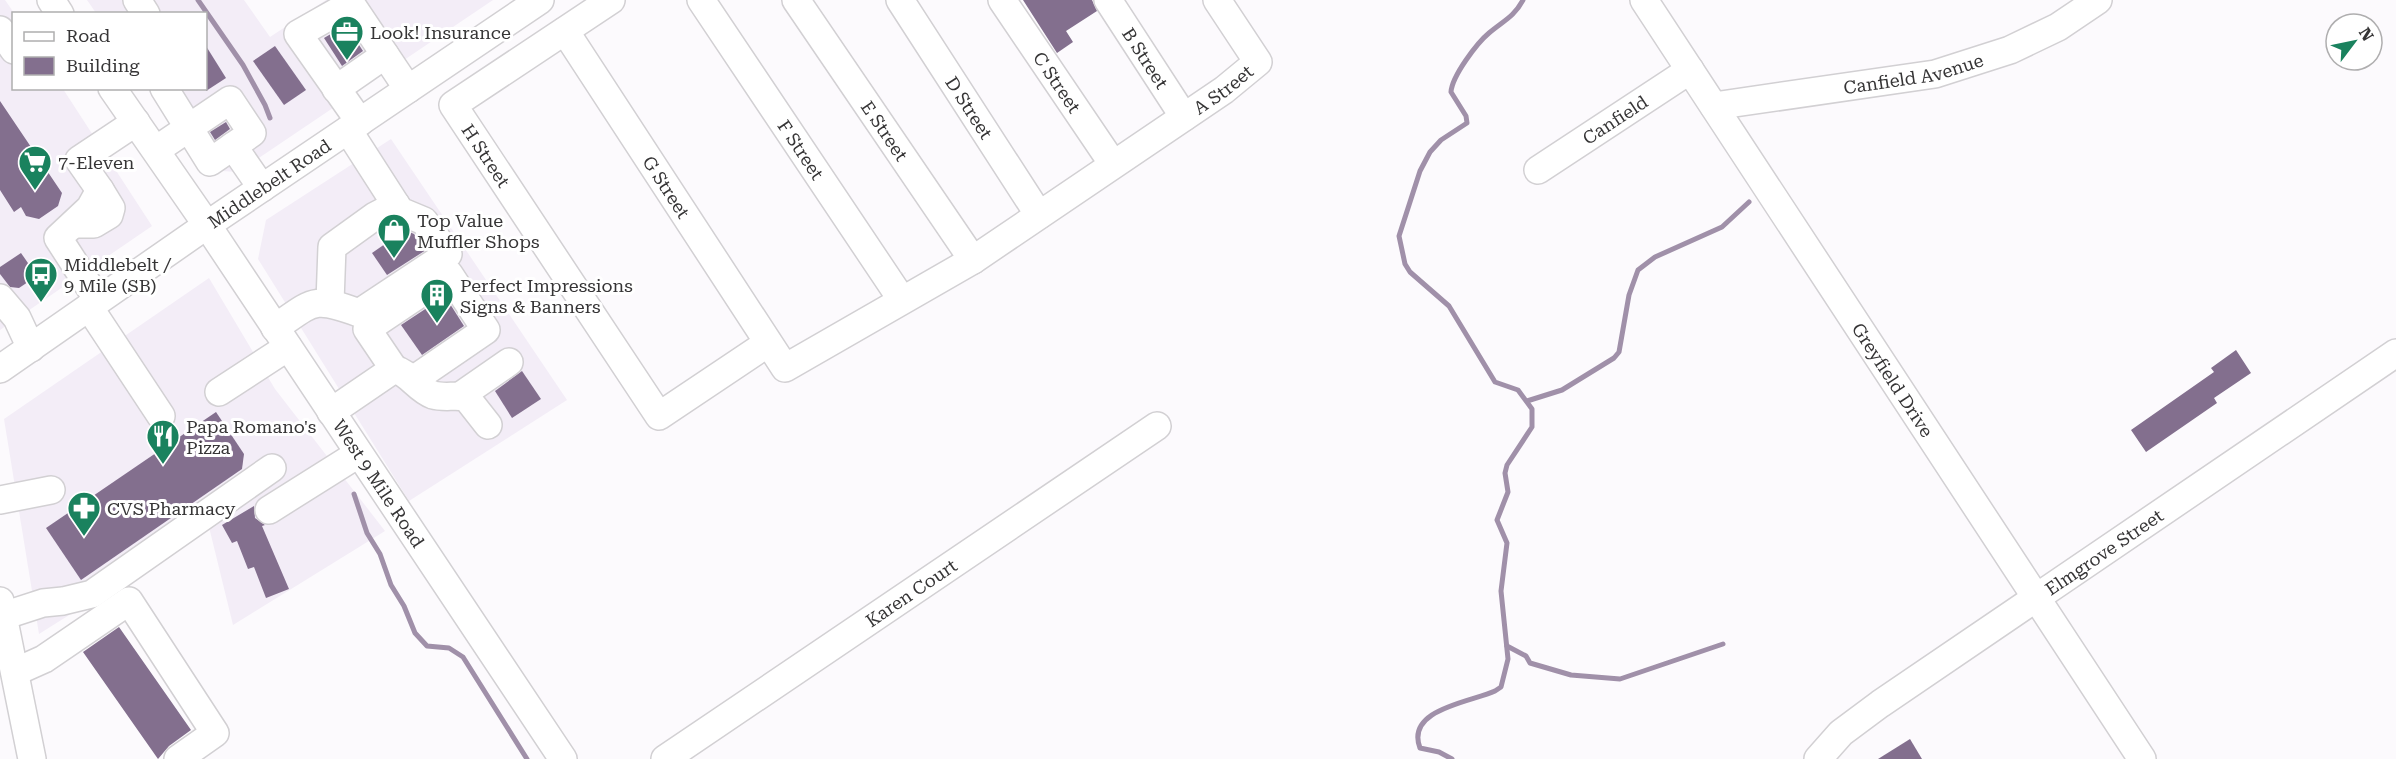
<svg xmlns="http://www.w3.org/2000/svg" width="2396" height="759" font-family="'Roboto Serif',serif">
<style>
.built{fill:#f3edf7}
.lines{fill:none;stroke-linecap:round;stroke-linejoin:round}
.stream{stroke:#a090a9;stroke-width:5}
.building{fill:#836f8e}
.minor-casing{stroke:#d2d0d3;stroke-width:30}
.minor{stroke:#fff;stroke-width:27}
.labels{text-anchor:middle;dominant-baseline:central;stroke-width:6;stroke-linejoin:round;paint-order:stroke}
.poi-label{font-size:18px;fill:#363536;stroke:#fff;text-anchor:start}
.street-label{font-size:18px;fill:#363536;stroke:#fff}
</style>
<rect width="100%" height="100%" fill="#fcfafd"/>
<g class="built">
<path d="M0,0H5L14,13V88L63,89L152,226L0,330Z"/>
<path d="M87,0H244L270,37L326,0H493L238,172L205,170L148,89L206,88V14L96,13Z"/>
<path d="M391,139L567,400L409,501L258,259L266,220Z"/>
<path d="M209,278L275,389L385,531L233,625L209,527L39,634L4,419Z"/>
</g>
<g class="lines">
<g class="stream">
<path d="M198,0L243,65L265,105L270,118"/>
<path d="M1527,401L1562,390L1614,358L1619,352L1629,295L1638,270L1655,257L1722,227L1749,202"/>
<path d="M354,494L367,533L380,554L391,585L404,606L415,633L427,646L449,648L463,657L527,759"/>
<path d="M1507,646L1526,656L1530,663L1571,675L1620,679L1723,644"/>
<path d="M1452,759L1439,752L1420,748C1405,709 1471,702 1495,691L1501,687L1508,659L1501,591L1507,543L1497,520L1508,492L1505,473L1507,465L1532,427V409L1518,390L1495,382L1449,306L1410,272L1405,264L1399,236L1420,171L1430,152L1441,140L1467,123L1466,116L1451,92C1452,76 1477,43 1489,33C1503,21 1514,17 1523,0"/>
</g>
</g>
<g class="building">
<path d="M1023,0H1092L1097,11L1066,31L1073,42L1057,53Z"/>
<path d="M346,25L363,51L342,66L324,38Z"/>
<path d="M206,46L226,78L206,91Z"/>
<path d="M275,46L306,90L284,105L253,61Z"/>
<path d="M0,101L62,193L58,206L39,219L26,216L21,207L14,212L0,190Z"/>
<path d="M226,122L230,129L215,140L210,132Z"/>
<path d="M405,230L414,234L426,250L387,275L372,253Z"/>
<path d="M21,253L37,276L19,288L10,287L0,274V267Z"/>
<path d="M445,296L464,326L422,355L401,325Z"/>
<path d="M2236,350L2251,373L2214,398L2217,403L2146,452L2131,430L2214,372L2211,368Z"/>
<path d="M522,371L541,399L512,418L495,391Z"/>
<path d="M216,412L244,454L242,469L81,580L46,528Z"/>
<path d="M254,506L255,518L265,525L262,526L289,589L266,598L254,567L248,569L237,541L232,543L222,525Z"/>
<path d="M119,627L191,730L169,746L158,759L83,652Z"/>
<path d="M1910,739L1922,759H1878Z"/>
</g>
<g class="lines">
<defs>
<g id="minor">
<path d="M51,0L60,14"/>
<path d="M137,0L146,14"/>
<path id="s1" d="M611,0L453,105L659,416L768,343"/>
<path id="s2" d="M701,0L902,300"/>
<path id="s3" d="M796,0L973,260"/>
<path id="s4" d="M900,0L1039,215"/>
<path id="s5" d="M1002,0L1113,164"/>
<path id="s6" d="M1108,0L1184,117"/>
<path id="s7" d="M1644,0L2142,759"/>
<path d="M0,30L14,50"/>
<path id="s8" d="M565,31L785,368L973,260L1224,90L1258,62L1217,0"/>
<path id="s9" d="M112,88L207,225L563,759"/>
<path d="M336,89L385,55"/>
<path id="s10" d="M1714,106L1935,74L2010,50L2058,27L2098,0"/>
<path d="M360,122L298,34L351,4L408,89"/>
<path d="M233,146L262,188"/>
<path d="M156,150L230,100L252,133L210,162L164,88"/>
<path id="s11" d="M1538,170L1690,70"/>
<path d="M75,224H94L109,215L111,208L100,190"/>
<path d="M0,298L17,318L31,348"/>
<path d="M98,300L58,238L90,208L100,190L79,160L136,122"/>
<path d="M330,302L332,247L375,216L396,205"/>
<path d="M89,307L161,416"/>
<path d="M275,328C314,301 313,296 359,313L448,254L424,221L400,211L348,130"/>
<path id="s12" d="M0,369L207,225L540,0"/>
<path d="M394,369L367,329L449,274L486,330L413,380"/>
<path d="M219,392L288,347"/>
<path d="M460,396L509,362"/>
<path d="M331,412L394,369C410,373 417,389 433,395C443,398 455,395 466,397L488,425"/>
<path d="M0,500L51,490"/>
<path d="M269,510L358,454"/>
<path d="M0,601L32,759"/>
<path d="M3,616L43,603L63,601L92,594L272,468"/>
<path d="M15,672L44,659L129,601L215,733L178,759"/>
<path id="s13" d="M665,759L1157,426"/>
<path id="s14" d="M1818,759L1841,733L1880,704L2396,353"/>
</g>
</defs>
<use href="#minor" class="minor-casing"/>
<use href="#minor" class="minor"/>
</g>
<defs>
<symbol id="office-pin" viewBox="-11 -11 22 30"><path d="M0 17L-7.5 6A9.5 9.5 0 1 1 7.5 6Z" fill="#1a825e" stroke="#fff"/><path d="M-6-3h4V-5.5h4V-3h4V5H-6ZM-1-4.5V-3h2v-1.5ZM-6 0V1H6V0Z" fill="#fff"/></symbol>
<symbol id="supermarket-pin" viewBox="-11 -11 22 30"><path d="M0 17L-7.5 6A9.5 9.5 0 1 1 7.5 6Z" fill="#1a825e" stroke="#fff"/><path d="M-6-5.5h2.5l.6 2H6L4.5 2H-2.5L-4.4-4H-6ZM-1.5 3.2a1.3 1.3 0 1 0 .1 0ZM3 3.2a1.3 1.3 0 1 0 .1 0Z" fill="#fff"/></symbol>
<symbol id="shop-pin" viewBox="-11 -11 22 30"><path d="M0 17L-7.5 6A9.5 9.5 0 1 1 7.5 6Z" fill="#1a825e" stroke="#fff"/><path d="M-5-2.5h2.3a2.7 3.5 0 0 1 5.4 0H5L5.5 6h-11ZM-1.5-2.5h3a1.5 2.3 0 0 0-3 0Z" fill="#fff"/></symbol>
<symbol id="bus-pin" viewBox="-11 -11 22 30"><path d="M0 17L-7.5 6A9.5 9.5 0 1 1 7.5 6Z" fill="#1a825e" stroke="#fff"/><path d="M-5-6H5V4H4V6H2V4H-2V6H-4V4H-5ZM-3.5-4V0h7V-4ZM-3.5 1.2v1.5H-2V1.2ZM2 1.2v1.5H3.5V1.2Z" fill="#fff"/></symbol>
<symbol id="building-pin" viewBox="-11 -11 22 30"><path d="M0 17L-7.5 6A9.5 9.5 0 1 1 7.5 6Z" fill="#1a825e" stroke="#fff"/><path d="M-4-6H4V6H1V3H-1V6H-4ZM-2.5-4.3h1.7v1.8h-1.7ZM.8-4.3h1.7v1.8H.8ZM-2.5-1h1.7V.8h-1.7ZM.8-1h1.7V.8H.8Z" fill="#fff"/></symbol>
<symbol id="restaurant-pin" viewBox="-11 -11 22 30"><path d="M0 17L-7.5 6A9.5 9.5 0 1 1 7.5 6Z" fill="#1a825e" stroke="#fff"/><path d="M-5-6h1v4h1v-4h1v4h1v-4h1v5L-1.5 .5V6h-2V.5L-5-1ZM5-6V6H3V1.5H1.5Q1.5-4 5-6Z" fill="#fff"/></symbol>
<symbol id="pharmacy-pin" viewBox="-11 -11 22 30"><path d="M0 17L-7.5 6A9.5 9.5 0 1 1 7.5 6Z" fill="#1a825e" stroke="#fff"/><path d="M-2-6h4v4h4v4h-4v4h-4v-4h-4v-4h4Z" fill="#fff"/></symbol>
</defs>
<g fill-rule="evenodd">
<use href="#office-pin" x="328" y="13" width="38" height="52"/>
<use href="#supermarket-pin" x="16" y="143" width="38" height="52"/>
<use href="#shop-pin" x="375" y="211" width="38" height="52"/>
<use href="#bus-pin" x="22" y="255" width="38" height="52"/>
<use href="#building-pin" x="418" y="276" width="38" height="52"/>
<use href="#restaurant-pin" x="144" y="417" width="38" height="52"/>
<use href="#pharmacy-pin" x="65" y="489" width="38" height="52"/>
</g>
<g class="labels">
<g class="poi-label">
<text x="370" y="32">Look! Insurance</text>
<text x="58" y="162">7-Eleven</text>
<text x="417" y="220">Top Value<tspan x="417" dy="21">Muffler Shops</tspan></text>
<text x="64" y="264">Middlebelt /<tspan x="64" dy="21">9 Mile (SB)</tspan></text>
<text x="460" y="285">Perfect Impressions<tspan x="460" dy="21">Signs &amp; Banners</tspan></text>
<text x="186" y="426">Papa Romano's<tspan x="186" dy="21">Pizza</tspan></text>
<text x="107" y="508">CVS Pharmacy</text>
</g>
<g class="street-label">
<text stroke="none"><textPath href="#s6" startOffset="69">B Street</textPath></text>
<text stroke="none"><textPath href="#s10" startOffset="202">Canfield Avenue</textPath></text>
<text stroke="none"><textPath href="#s5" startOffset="99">C Street</textPath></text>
<text stroke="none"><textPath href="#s8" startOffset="922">A Street</textPath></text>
<text stroke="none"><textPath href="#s4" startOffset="128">D Street</textPath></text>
<text stroke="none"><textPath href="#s11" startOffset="92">Canfield</textPath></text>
<text stroke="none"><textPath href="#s3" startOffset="158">E Street</textPath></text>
<text stroke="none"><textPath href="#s2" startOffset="180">F Street</textPath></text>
<text stroke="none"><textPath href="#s1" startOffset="250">H Street</textPath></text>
<text stroke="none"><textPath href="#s12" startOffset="327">Middlebelt Road</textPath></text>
<text stroke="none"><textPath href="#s8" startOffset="186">G Street</textPath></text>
<text stroke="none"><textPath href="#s7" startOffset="454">Greyfield Drive</textPath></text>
<text stroke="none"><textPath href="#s9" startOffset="477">West 9 Mile Road</textPath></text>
<text stroke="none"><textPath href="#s14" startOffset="354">Elmgrove Street</textPath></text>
<text stroke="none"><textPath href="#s13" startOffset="297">Karen Court</textPath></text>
</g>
</g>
<rect x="12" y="12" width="195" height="78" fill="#ffffff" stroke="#afaeaf" stroke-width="1.5"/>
<rect x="24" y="32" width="30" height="9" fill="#ffffff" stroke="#afaeaf" stroke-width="1.5"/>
<text x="66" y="42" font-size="18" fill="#363536">Road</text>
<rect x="24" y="57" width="30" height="18" fill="#836f8e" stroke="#afaeaf" stroke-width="1.5"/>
<text x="66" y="72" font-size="18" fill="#363536">Building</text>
<g transform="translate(2354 42) rotate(58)"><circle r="28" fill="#ffffff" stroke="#afaeaf" stroke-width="1.5"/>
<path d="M0-4.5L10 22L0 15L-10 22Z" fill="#1a825e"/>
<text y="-9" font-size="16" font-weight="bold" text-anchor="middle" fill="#363536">N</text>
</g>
</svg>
